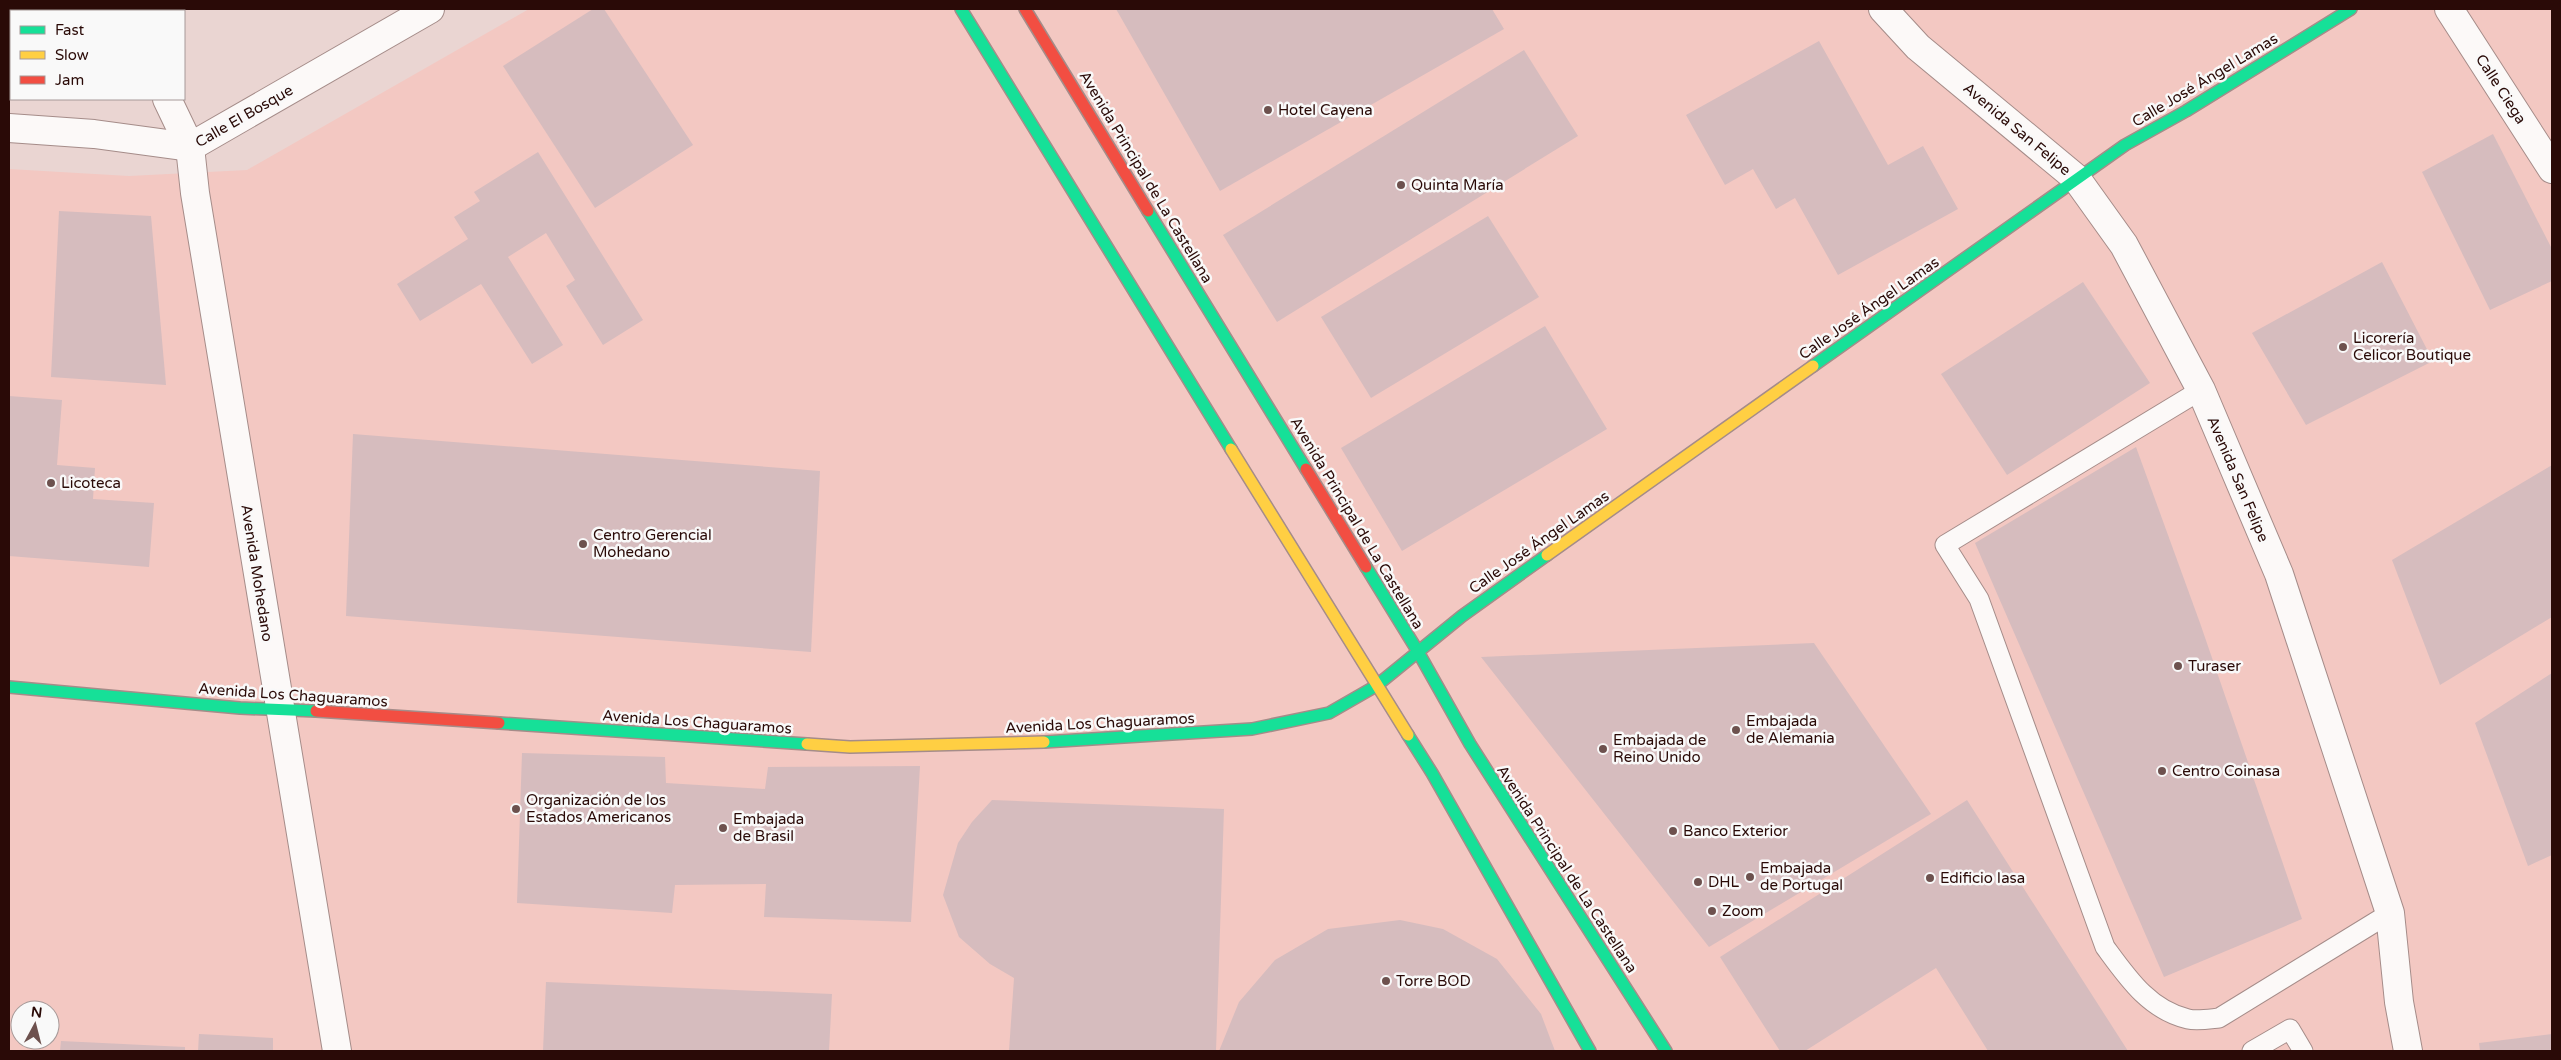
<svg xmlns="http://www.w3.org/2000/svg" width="2561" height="1060" font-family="'Varela Round',sans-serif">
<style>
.built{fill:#f3c8c2;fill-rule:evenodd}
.building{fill:#d6bcbe}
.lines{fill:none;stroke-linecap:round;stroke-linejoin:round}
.lane-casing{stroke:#a58c89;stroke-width:21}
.street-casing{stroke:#a58c89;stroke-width:30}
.fast-casing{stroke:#a58c89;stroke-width:14}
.slow-casing{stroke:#a58c89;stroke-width:14}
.jam-casing{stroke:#a58c89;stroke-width:14}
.lane{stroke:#fcf9f8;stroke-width:19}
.street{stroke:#fcf9f8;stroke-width:28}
.fast{stroke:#16e098;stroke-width:11}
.slow{stroke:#ffcf43;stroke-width:11}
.jam{stroke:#f24e42;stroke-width:11}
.poi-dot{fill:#6d514e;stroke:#f9f9f9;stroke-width:2}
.labels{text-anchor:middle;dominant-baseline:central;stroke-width:5;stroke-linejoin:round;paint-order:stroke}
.street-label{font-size:15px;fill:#2a0a07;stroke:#f9f9f9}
.poi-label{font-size:15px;fill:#2a0a07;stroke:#f9f9f9;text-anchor:start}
</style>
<rect width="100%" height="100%" fill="#ead5d2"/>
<path class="built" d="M529,9H2552V1051H9V169L129,176L247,170ZM20,1010H50V1040H20Z"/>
<g class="building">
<path d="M593,9H604L693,145L595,208L503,66Z"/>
<path d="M1116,9H1492L1504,29L1220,191Z"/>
<path d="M1819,41L1888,165L1923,146L1958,209L1838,275L1795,198L1776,209L1753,169L1725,185L1686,115Z"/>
<path d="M1524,50L1578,136L1277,322L1223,235Z"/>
<path d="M2493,134L2552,249V281L2490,310L2422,172Z"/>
<path d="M538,152L643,320L603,345L566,286L575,280L546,233L508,257L563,345L532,364L481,284L420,321L397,284L468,239L454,217L480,201L474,192Z"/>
<path d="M59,211L151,216L166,385L51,377Z"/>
<path d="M1488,216L1539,297L1371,398L1321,317Z"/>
<path d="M2382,262L2433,361L2306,425L2252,333Z"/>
<path d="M2083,282L2150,383L2007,475L1941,374Z"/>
<path d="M1545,326L1607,429L1402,551L1341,448Z"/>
<path d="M9,396L62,400L57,465L95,468L93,499L154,503L149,567L9,556Z"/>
<path d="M353,434L820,471L811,652L346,616Z"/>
<path d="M2136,447L2200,623L2302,919L2164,977L1975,543Z"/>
<path d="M2552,465V617L2440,685L2392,560Z"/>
<path d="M1814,643L1931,814L1709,947L1481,657Z"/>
<path d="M2552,673V855L2528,866L2475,723Z"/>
<path d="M522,753L665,757L666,783L765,789L768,767L920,766L911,922L764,917L766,884L675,885L672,913L517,903Z"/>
<path d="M992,800L1224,809L1216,1051H1009L1014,978L990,964L959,937L943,895L958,843L972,822Z"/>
<path d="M1967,800L2128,1051H1988L1936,968L1805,1051H1780L1720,957Z"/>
<path d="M1400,920L1443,929L1497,959L1541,1014L1555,1051H1219L1239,1002L1275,960L1328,929Z"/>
<path d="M546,982L832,994L829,1051H543Z"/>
<path d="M199,1034L273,1038V1051H198Z"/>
<path d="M2552,1034V1051H2480L2479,1043Z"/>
<path d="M61,1041L185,1047V1051H60Z"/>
</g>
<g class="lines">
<defs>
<g id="lane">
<path d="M2201,390L1945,545L1979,599L2105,947C2127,977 2149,1010 2188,1019C2197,1021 2209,1019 2219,1018L2390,913"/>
<path d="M2252,1051L2290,1029L2303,1051"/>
</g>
<g id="street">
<path d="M119,9L120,11"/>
<path d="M1883,9L1918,47L2076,178L2124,245L2201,390L2279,574L2390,913L2399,1002L2408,1051"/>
<path d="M2449,9L2552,169"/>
<path d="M167,99L190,147L195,193L337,1051"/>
<path d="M9,128L94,134L190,147L430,9"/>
</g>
<g id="fast">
<path d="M961,9L1231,449"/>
<path d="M1148,211L1306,469"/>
<path d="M1813,366L2125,145L2186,111L2351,9"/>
<path d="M1366,567L1417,650L1470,744L1666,1051"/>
<path d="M9,687L240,708L316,711"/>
<path d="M499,723L807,744"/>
<path d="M1408,735L1432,773L1590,1051"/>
<path d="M1044,742L1252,729L1329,713L1376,686L1462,616L1547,555"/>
</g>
<g id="slow">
<path d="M1231,449L1408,735"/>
<path d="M1547,555L1813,366"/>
<path d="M807,744L850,747L1044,742"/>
</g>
<g id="jam">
<path d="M1025,9L1148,211"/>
<path d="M1306,469L1366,567"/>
<path d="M316,711L499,723"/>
</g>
</defs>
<use href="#lane" class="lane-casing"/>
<use href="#street" class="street-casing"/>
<use href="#fast" class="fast-casing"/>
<use href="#slow" class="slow-casing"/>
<use href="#jam" class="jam-casing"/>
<use href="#lane" class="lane"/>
<use href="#street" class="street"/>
<use href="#fast" class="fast"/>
<use href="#slow" class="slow"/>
<use href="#jam" class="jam"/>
</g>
<g class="poi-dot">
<circle cx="1268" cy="110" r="5"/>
<circle cx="1401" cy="185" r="5"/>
<circle cx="2343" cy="347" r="5"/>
<circle cx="51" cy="483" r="5"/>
<circle cx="583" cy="544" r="5"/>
<circle cx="2178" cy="666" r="5"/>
<circle cx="1736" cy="730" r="5"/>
<circle cx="1603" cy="749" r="5"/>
<circle cx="2162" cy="771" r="5"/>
<circle cx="516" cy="809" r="5"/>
<circle cx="723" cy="828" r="5"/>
<circle cx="1673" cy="831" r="5"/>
<circle cx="1750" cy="877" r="5"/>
<circle cx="1930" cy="878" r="5"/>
<circle cx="1698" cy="882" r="5"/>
<circle cx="1712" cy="911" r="5"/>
<circle cx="1386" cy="981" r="5"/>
</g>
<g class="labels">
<g class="street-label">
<text transform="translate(2205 80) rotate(-31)">Calle José Ángel Lamas</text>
<text transform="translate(2501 89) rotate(57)">Calle Ciega</text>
<text transform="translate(244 116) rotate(-30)">Calle El Bosque</text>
<text transform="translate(2017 129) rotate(40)">Avenida San Felipe</text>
<text transform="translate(1146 177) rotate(59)">Avenida Principal de La Castellana</text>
<text transform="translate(1869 308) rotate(-35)">Calle José Ángel Lamas</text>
<text transform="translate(2238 479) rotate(67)">Avenida San Felipe</text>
<text transform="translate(1357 523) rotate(59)">Avenida Principal de La Castellana</text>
<text transform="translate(1539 542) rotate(-35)">Calle José Ángel Lamas</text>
<text transform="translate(257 573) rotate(81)">Avenida Mohedano</text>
<text transform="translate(293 695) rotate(4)">Avenida Los Chaguaramos</text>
<text transform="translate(697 722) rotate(4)">Avenida Los Chaguaramos</text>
<text transform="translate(1100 723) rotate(-3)">Avenida Los Chaguaramos</text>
<text transform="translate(1567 869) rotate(57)">Avenida Principal de La Castellana</text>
</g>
<g class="poi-label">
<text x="1278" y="110">Hotel Cayena</text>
<text x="1411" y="185">Quinta María</text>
<text x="2353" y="338">Licorería<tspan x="2353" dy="17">Celicor Boutique</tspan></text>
<text x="61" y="483">Licoteca</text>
<text x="593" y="535">Centro Gerencial<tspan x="593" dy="17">Mohedano</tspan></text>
<text x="2188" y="666">Turaser</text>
<text x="1746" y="721">Embajada<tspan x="1746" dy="17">de Alemania</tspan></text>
<text x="1613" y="740">Embajada de<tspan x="1613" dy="17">Reino Unido</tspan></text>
<text x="2172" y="771">Centro Coinasa</text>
<text x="526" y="800">Organización de los<tspan x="526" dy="17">Estados Americanos</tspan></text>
<text x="733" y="819">Embajada<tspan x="733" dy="17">de Brasil</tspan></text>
<text x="1683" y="831">Banco Exterior</text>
<text x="1760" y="868">Embajada<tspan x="1760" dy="17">de Portugal</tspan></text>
<text x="1940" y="878">Edificio Iasa</text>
<text x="1708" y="882">DHL</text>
<text x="1722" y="911">Zoom</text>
<text x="1396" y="981">Torre BOD</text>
</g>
</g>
<rect width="2561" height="1060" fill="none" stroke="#2a0a07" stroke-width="20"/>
<rect x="10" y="10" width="175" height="90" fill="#f9f9f9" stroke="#a69998"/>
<rect x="20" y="26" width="25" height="8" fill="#16e098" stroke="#a69998"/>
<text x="55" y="35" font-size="15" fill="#2a0a07">Fast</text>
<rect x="20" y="51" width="25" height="8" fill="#ffcf43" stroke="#a69998"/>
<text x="55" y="60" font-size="15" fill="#2a0a07">Slow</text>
<rect x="20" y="76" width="25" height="8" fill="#f24e42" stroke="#a69998"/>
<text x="55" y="85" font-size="15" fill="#2a0a07">Jam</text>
<g transform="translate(35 1025) rotate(7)"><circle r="24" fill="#f9f9f9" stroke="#a69998"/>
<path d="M0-4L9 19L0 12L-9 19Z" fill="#6d514e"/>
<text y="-8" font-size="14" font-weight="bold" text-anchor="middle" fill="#2a0a07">N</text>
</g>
</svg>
